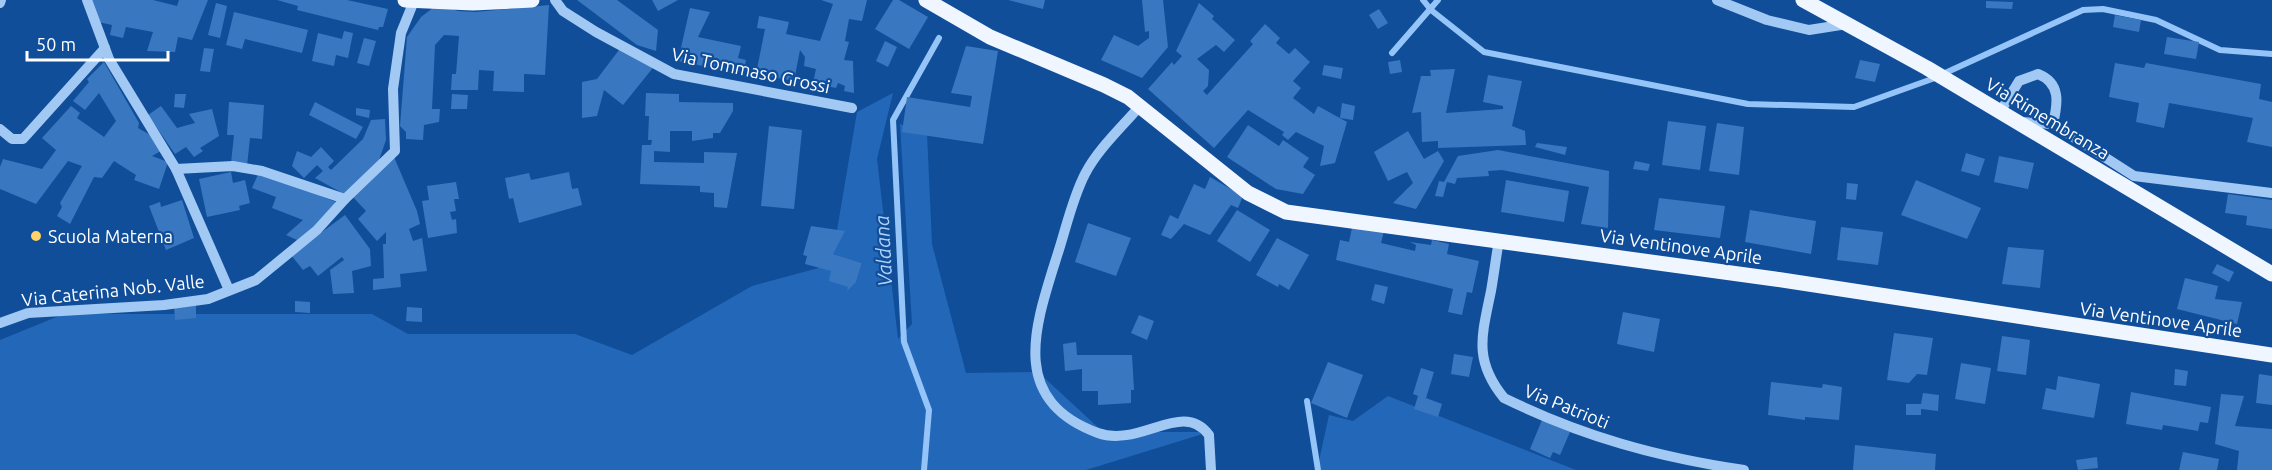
<svg xmlns="http://www.w3.org/2000/svg" width="2272" height="470" font-family="Ubuntu,sans-serif">
<style>
.green{fill:#2368b8}
.lines{fill:none;stroke-linecap:round;stroke-linejoin:round}
.stream{stroke:#94c4f8;stroke-width:6}
.building{fill:#3977c1}
.minor{stroke:#a2c9f4;stroke-width:10}
.major{stroke:#f0f6ff;stroke-width:15}
.poi-dot{fill:#ffd166;stroke:#104e9a;stroke-width:2}
.labels{text-anchor:middle;dominant-baseline:central;stroke-width:4.5;stroke-linejoin:round;paint-order:stroke}
.street-label{font-size:18px;fill:#fff;stroke:#104e9a}
.poi-label{font-size:18px;fill:#fff;stroke:#104e9a;text-anchor:start}
.water-label{font-size:20px;font-style:italic;fill:#afd3fb;stroke:#104e9a}
</style>
<rect width="100%" height="100%" fill="#104e9a"/>
<g class="green">
<path d="M893,93L877,159L898,339L912,324L900,124L927,134L932,244L966,373L1038,372L1103,432H1209L1086,470H0V340L64,314H372L408,334H575L632,355L752,286L822,267L856,282L862,263L833,254L857,112Z"/>
<path d="M1388,396L1576,470H1317L1329,415L1353,421Z"/>
</g>
<g class="lines">
<g class="stream">
<path d="M1423,0L1431,10L1484,52L1748,104L1854,107L1932,79L2083,10L2103,9L2156,20L2220,50L2272,54"/>
<path d="M1392,53L1438,0"/>
<path d="M1307,401L1318,470"/>
<path d="M924,470L929,410L904,342L893,120L939,38"/>
</g>
</g>
<g class="building">
<path d="M92,0H153L177,6L179,0H208L192,40L178,37L175,52L147,51L153,32L126,27L123,38L110,35L112,25L98,22Z"/>
<path d="M277,0H347L388,9L383,27H379L378,30L297,10L298,6Z"/>
<path d="M577,0H617L658,30L656,51L637,45Z"/>
<path d="M652,0H678L658,11Z"/>
<path d="M821,0H867L862,21L849,19L845,41L849,42L844,60L853,61L854,93L844,91L845,86L838,83L836,88L813,83L816,69L804,66L805,57L800,50L794,81L756,74L765,29L757,28L759,16L789,22L786,34L820,41L833,4Z"/>
<path d="M893,0H899L928,17L909,49L875,29Z"/>
<path d="M1008,0H1045L1043,9Z"/>
<path d="M1142,0H1163L1168,47L1142,78L1101,60L1114,35L1138,46L1149,38V31L1145,32Z"/>
<path d="M1986,1L2013,2L2012,9L1986,8Z"/>
<path d="M216,3L227,6L220,38L208,35Z"/>
<path d="M1199,3L1214,16L1212,19L1235,40L1224,52L1216,45L1197,59L1209,70L1208,86L1203,91L1207,95L1253,44L1250,41L1265,24L1280,38L1276,43L1289,54L1295,48L1310,62L1293,81L1301,88L1293,98L1314,114L1318,106L1347,122L1335,163L1320,166L1324,146L1296,132L1288,140L1282,135L1284,132L1248,110L1214,148L1148,89L1172,62L1174,65L1182,56L1176,51Z"/>
<path d="M438,4L458,11L475,12L549,5L545,75L524,74V92L493,91L494,71L479,70L478,90H451L452,74H456L459,36L444,35L435,45L432,109H440L439,122L424,125L423,140L406,139V132L400,126L407,37L421,17Z"/>
<path d="M690,8L710,12L698,37L741,46L738,58L746,60L743,74L678,61Z"/>
<path d="M1379,9L1388,23L1378,29L1369,15Z"/>
<path d="M234,12L308,30L302,53L245,39L242,49L226,45Z"/>
<path d="M2115,15L2141,20L2139,32L2113,27Z"/>
<path d="M344,31L353,33L348,58L336,55L334,66L312,61L318,33L342,39Z"/>
<path d="M2167,37L2199,42L2196,59L2164,54Z"/>
<path d="M364,38L376,41L369,66L357,63Z"/>
<path d="M885,41L897,47L888,67L876,61Z"/>
<path d="M622,46L656,64L623,105L604,90L597,116L582,118V82L597,79Z"/>
<path d="M966,46L998,51L983,144L902,132L907,97L970,107L972,96L951,93Z"/>
<path d="M204,48L214,49L210,72L200,71Z"/>
<path d="M1400,60L1402,72L1390,74L1388,62Z"/>
<path d="M1860,60L1880,64L1875,82L1855,78Z"/>
<path d="M104,62L139,123L138,128L152,136L161,151L152,156L168,162L159,189L134,180L136,175L114,161L102,178L94,177L70,224L57,216L62,207L60,203L82,166L68,161L36,204L0,189V167L3,159L42,169L56,150L42,138L71,106L80,113L77,118L104,137L116,121L99,93L85,110L73,101L89,82L87,79Z"/>
<path d="M2115,63L2144,68L2146,63L2261,84L2259,99L2272,102V147L2247,142L2253,118L2169,103L2164,128L2136,122L2139,103L2109,97Z"/>
<path d="M1324,65L1343,68L1341,79L1322,75Z"/>
<path d="M1455,69L1446,113L1503,109V106L1483,102L1488,75L1522,81L1512,126L1525,131L1526,145L1438,148V141L1422,142L1421,112L1412,113L1421,76H1431L1430,70Z"/>
<path d="M646,93L679,94V102L733,103V111L720,133H713V138L692,141V131H670V152L654,151V162L704,163V152L737,153L727,208L714,207V193L700,192V186L640,184L642,145H651L652,140H648L649,116H645Z"/>
<path d="M175,94H186L184,108L174,107Z"/>
<path d="M452,94L468,95L467,109H451Z"/>
<path d="M229,102L264,105L262,139L250,138L247,166L231,163L234,135H227Z"/>
<path d="M315,102L363,127L356,139L309,115Z"/>
<path d="M1342,103L1355,106L1353,120L1340,118Z"/>
<path d="M161,106L177,128L195,123L189,114L212,109L219,136L200,148L203,151L194,157L186,147L175,154L148,115Z"/>
<path d="M356,108L370,110L369,118L356,115Z"/>
<path d="M385,119L386,140L379,160L344,194L315,178L323,171L317,165L304,178L292,166L297,151L311,157L321,147L334,161L328,167L331,170L363,139L371,120Z"/>
<path d="M1668,121L1706,126L1700,170L1662,165Z"/>
<path d="M1717,123L1744,127L1739,175L1709,171Z"/>
<path d="M1248,125L1279,146L1283,140L1309,158L1303,167L1315,175L1303,194L1276,189L1227,157Z"/>
<path d="M769,126L802,130L794,209L761,206Z"/>
<path d="M1408,131L1424,159L1438,151L1444,161L1416,209L1393,203L1413,183L1407,172L1388,181L1374,152Z"/>
<path d="M1537,143L1567,147L1565,155L1535,147Z"/>
<path d="M1498,150L1609,171L1608,228L1581,224L1589,187L1502,170L1488,171L1489,176L1457,178L1455,184L1447,182L1443,197L1435,196L1439,181L1444,182L1458,156Z"/>
<path d="M1966,153L1985,159L1979,176L1961,171Z"/>
<path d="M1999,156L2034,163L2028,189L1994,182Z"/>
<path d="M394,157L417,211L420,224L409,229L413,241L422,238L427,271L400,274L401,287L373,290V279L384,278L383,244H386V232L377,241L358,219L366,211L352,196Z"/>
<path d="M1635,161L1650,164L1648,171L1633,169Z"/>
<path d="M231,172L233,183L245,180L250,203L239,206L240,210L207,217L199,179Z"/>
<path d="M259,172L336,202L318,226L297,240L286,235L303,220L272,208L276,197L252,188Z"/>
<path d="M569,172L572,189L578,188L582,205L519,223L513,198L509,199L505,178L529,173L531,180Z"/>
<path d="M1210,177L1243,196L1238,208L1231,205L1210,235L1184,224L1171,239L1161,235L1170,215L1178,219L1194,184L1205,189Z"/>
<path d="M1506,180L1569,191L1564,222L1501,212Z"/>
<path d="M1916,180L1981,208L1967,239L1901,215Z"/>
<path d="M456,182L459,199H454L456,211L450,212L452,220L456,219L457,233L428,238L422,201L429,200L427,186Z"/>
<path d="M1847,183L1858,184L1856,200L1846,199Z"/>
<path d="M2228,194L2272,200V229L2246,225L2247,216L2225,213Z"/>
<path d="M1659,198L1725,206L1720,238L1654,230Z"/>
<path d="M182,200L194,238L166,250L149,206L160,202L161,207Z"/>
<path d="M1237,210L1270,230L1250,262L1217,241Z"/>
<path d="M1750,210L1816,221L1811,254L1745,242Z"/>
<path d="M345,215L370,249L371,266L352,271L354,293L333,294L330,270L344,260L342,257L318,276L310,266L303,270L291,255Z"/>
<path d="M1088,223L1131,238L1116,276L1075,262Z"/>
<path d="M811,226L845,231L833,254L862,263L856,282L847,291L848,287L829,281L831,271L805,264L807,256L803,255Z"/>
<path d="M1841,227L1883,232L1878,265L1837,260Z"/>
<path d="M1352,228L1384,231L1381,243L1415,251L1416,245L1410,242L1431,245L1432,240L1449,244L1447,254L1479,261L1472,293L1467,292L1462,315L1448,312L1453,289L1336,260L1340,240L1349,242Z"/>
<path d="M1277,238L1309,255L1289,290L1279,284L1278,287L1256,275Z"/>
<path d="M2008,247L2044,250L2040,288L2002,284Z"/>
<path d="M2217,264L2234,272L2229,282L2212,273Z"/>
<path d="M2185,278L2218,286L2215,299L2242,302L2237,324L2177,309Z"/>
<path d="M1375,284L1388,287L1384,304L1371,300Z"/>
<path d="M295,301L310,302V313L295,312Z"/>
<path d="M196,305V318L175,320L174,307Z"/>
<path d="M407,307L422,308V322L406,321Z"/>
<path d="M1623,312L1660,319L1654,352L1617,344Z"/>
<path d="M1139,315L1154,321L1147,340L1131,333Z"/>
<path d="M1894,333L1933,338L1927,375L1917,374L1909,383L1887,380Z"/>
<path d="M2002,336L2030,340L2026,375L1997,371Z"/>
<path d="M1076,342L1077,355H1132L1134,390H1131V403L1098,405V391H1082V369L1065,371L1063,344Z"/>
<path d="M1454,354L1473,357L1469,377L1451,374Z"/>
<path d="M1328,362L1363,375L1347,418L1311,403Z"/>
<path d="M1961,363L1991,368L1985,404L1955,399Z"/>
<path d="M1421,368L1434,372L1426,398L1442,404L1438,417L1414,409L1418,396L1413,394Z"/>
<path d="M2175,369L2188,371L2186,386L2174,385Z"/>
<path d="M2259,374L2272,376V405L2256,403Z"/>
<path d="M2058,376L2100,384L2094,418L2042,409L2046,388L2056,390Z"/>
<path d="M1771,382L1822,388L1823,384L1842,387L1839,420L1805,417V420L1768,415Z"/>
<path d="M2131,392L2211,407L2208,423L2200,422L2198,431L2163,425L2162,430L2126,424Z"/>
<path d="M1923,393L1939,395L1938,411L1921,409V415H1906V404H1921Z"/>
<path d="M2221,394L2244,396L2235,426L2272,429V470H2237L2239,451L2215,444Z"/>
<path d="M1542,420L1570,432L1560,455L1553,452L1550,458L1530,449Z"/>
<path d="M1855,445L1936,454L1935,470H1853Z"/>
<path d="M2183,452L2219,459L2217,470H2179Z"/>
<path d="M2097,457L2098,468L2078,470L2076,460Z"/>
</g>
<g class="lines">
<g class="minor">
<path d="M87,0L109,59L176,169L229,290"/>
<path d="M555,0L563,11L596,32L674,74L852,108"/>
<path d="M1717,0L1767,20L1809,30L1847,24"/>
<path d="M0,3L1,0"/>
<path d="M1139,107C1121,128 1098,149 1085,174C1072,199 1066,229 1057,256C1035,326 1008,400 1098,433C1140,448 1183,399 1209,435L1211,470"/>
<path d="M2000,112L2019,81L2038,74C2061,83 2058,103 2053,124L2134,176L2272,193"/>
<path d="M2021,122L2053,124"/>
<path d="M0,129L12,139H23L105,48"/>
<path d="M176,169L233,166L262,171L345,199"/>
<path d="M1499,240C1496,257 1494,274 1491,291C1482,335 1473,360 1504,398C1584,437 1657,457 1744,470"/>
<path d="M0,323L28,313L164,305L208,299L256,280L317,230L345,199L395,151L393,89L401,33L414,1"/>
</g>
<g class="major">
<path d="M405,0L473,3L532,0"/>
<path d="M926,0L990,37L1104,85L1128,97L1248,193L1286,212L1775,279L2272,355"/>
<path d="M1803,0L1927,68L2272,274"/>
</g>
</g>
<circle class="poi-dot" cx="36" cy="236" r="6"/>
<g class="labels">
<g class="street-label">
<text transform="translate(751 70) rotate(12)">Via Tommaso Grossi</text>
<text transform="translate(2048 118) rotate(31)">Via Rimembranza</text>
<text transform="translate(1681 246) rotate(8)">Via Ventinove Aprile</text>
<text transform="translate(113 290) rotate(-6)">Via Caterina Nob. Valle</text>
<text transform="translate(2161 319) rotate(8)">Via Ventinove Aprile</text>
<text transform="translate(1567 406) rotate(22)">Via Patrioti</text>
</g>
<g class="poi-label">
<text x="48" y="236">Scuola Materna</text>
</g>
<g class="water-label">
<text transform="translate(883 251) rotate(-93)">Valdana</text>
</g>
</g>
<path d="M27 51v9h141v-9" fill="none" stroke="#ffffff" stroke-width="3"/>
<text x="36" y="51" font-size="18" fill="#ffffff" stroke="#104e9a" stroke-width="4.5" paint-order="stroke">50 m</text>
</svg>
